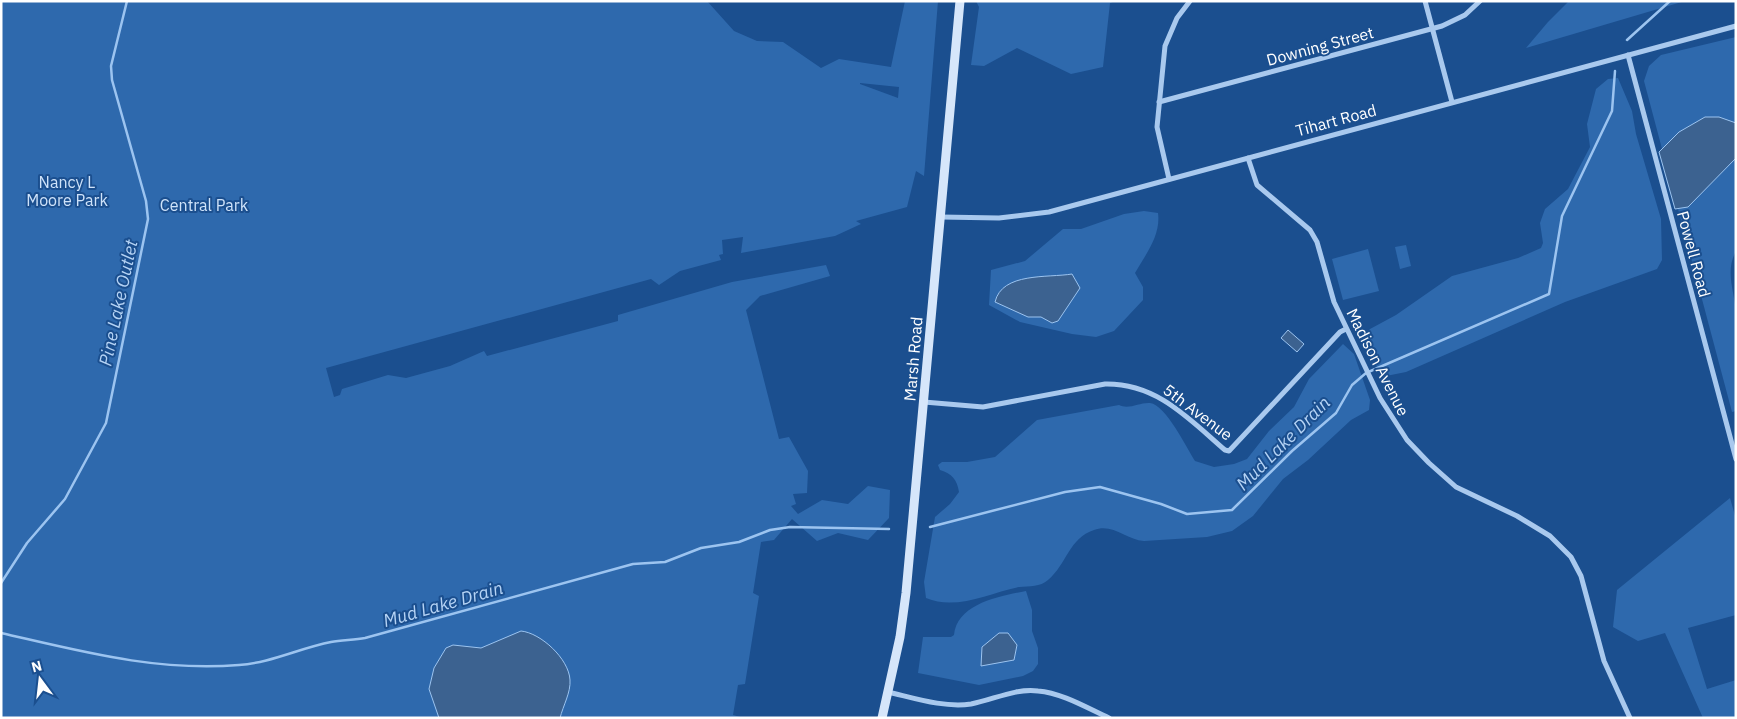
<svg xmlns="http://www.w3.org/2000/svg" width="1737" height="719" font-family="'IBM Plex Sans',sans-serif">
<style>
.green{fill:#2e69ad;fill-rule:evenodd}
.water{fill:#3c6290;stroke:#9cc4f0}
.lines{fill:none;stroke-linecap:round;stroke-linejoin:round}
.stream{stroke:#9cc4f0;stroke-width:2.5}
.minor{stroke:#a9c9ee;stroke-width:5}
.secondary{stroke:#d6e6fa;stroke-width:9}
.labels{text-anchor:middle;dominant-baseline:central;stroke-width:4;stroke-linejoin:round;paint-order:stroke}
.street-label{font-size:16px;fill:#fff;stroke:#1b4f8f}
.park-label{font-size:16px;fill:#cfe3fa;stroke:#1b4f8f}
.water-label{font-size:18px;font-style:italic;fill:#b5d3f5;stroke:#1b4f8f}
</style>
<rect width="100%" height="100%" fill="#1b4f8f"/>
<g class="green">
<path d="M1,1H707L734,31L757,41L783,42L821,68L839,59L891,67L905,1H938L924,176L916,171L907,207L856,221L861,224L835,236L741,253L743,237L722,240L723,254L719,255L721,260L680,271L659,285L651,279L326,368L334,397L340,395L342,389L388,375L406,378L450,366L484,351L487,356L618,321V315L732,282L826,265L830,276L760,296L746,310L779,439L789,437L808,471L807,493L793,494L796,504L791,506L798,514L822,500L848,504L868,486L890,490L889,518L868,540L838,533L817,541L792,519L774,540L761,542L753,593L759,596L745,684L738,685L733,715L744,718H1ZM860,83L899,87L898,98L860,84Z"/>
<path d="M976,1H1115L1110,3L1103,67L1071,74L1017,48L984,66L971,65L979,7Z"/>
<path d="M1569,1H1685L1526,48L1548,22Z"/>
<path d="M1736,37V251C1725,271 1734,290 1736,311C1737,344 1736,378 1736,411L1732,412L1644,81L1649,66L1661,55Z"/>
<path d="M1618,78L1632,111L1636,134L1661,219L1662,260L1657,269L1565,302L1406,372L1386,376L1381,374L1366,349L1367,333L1370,329L1396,315L1452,276L1518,258L1541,248L1543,243L1540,223L1545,209L1568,189L1590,147L1587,124L1596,89L1608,79Z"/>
<path d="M1144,211L1158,213C1161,235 1146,254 1135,273L1143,287V300L1114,331L1096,337L1072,334L1020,322L989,305L991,270L1025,261L1063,229H1081L1124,214Z"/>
<path d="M1406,245L1411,266L1400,269L1395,247Z"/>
<path d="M1368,249L1379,291L1343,300L1332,259Z"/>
<path d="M1343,344L1354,354L1370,400L1369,410L1351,420L1308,460L1283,479L1253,516L1232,531L1207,537L1144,541C1126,540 1113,523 1094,530C1069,538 1067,564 1048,580C1040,587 1030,586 1019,587C989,593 956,611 926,598L924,582L935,517L950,504L959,492C957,479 952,474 940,470L938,465L942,462H967L995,457L1037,420L1119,405C1129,410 1140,402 1150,403C1166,405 1186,447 1195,461L1214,467L1234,464L1247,459L1269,431L1294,407L1309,379Z"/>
<path d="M1730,498L1736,519V615L1688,628L1707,689L1736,680V718H1703L1665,633L1638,641L1613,627L1617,590Z"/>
<path d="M1026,591L1032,610V631L1038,648V664L1033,671L1023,676L979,685L918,673L923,637H951L954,635C957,604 999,596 1026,591Z"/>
</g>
<g class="water">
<path d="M1705,117H1719L1736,123V158L1688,207L1675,209L1659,152L1679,132Z"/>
<path d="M1072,274L1080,288L1058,321L1052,323L1041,317H1028L995,302C1002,272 1048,278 1072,274Z"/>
<path d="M1288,330L1304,344L1297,352L1281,338Z"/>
<path d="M521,631C541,633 569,659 570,680C571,692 563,706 560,718H439L429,689L434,668L446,648L453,645L481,648Z"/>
<path d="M999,633H1008L1017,645L1014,660L981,666L982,647Z"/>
</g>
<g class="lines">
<g class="stream">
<path d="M1627,40L1670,1"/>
<path d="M930,527L1065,492L1100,487L1161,504L1187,514L1232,510L1292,451L1336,413L1352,385L1366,373L1549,294L1562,216L1612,111L1615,71"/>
<path d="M1,583L27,543L65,499L106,423L148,219L146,201L112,80L111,66L127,1"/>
<path d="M1,633C80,651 157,672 239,665C270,663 300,648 331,642C342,640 354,640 365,638L633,564L665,562L701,548L739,542L770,530L790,527L889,529"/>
</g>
<g class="minor">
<path d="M1425,1L1452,102"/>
<path d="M1628,55L1736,459"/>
<path d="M1159,102L1442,26L1465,15L1480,1"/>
<path d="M1248,158L1257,185L1310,230L1317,242L1334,302L1380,398L1407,440L1429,463L1456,487L1517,516L1550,536L1571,557L1581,576L1604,661L1630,718"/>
<path d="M1169,179L1157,127L1165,46L1177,18L1190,1"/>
<path d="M941,217L999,218L1049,212L1736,26"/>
<path d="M924,402L983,407L1105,384C1157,383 1189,419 1225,450L1229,451L1340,332L1346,329"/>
<path d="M888,692C914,698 944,708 971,704C993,700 1015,688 1038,691C1062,693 1087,708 1109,718"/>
</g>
<path class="secondary" d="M882,718L900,637L906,593L960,1"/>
</g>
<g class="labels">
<g class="street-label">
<text transform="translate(1320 46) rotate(-15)">Downing Street</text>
<text transform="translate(1336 120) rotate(-15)">Tihart Road</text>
<text transform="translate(1694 254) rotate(75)">Powell Road</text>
<text transform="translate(913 359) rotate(-85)">Marsh Road</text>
<text transform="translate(1378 362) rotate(63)">Madison Avenue</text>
<text transform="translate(1198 412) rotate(37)">5th Avenue</text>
</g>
<g class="park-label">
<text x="67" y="182">Nancy L<tspan x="67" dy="18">Moore Park</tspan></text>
<text x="204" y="205">Central Park</text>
</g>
<g class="water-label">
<text transform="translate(118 303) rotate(-78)">Pine Lake Outlet</text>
<text transform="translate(1283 443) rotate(-45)">Mud Lake Drain</text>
<text transform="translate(443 604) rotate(-16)">Mud Lake Drain</text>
</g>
</g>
<rect width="1737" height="719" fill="none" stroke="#ffffff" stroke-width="5"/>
<g transform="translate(40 679) rotate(345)" stroke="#1b4f8f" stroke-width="4" paint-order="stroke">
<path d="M0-4L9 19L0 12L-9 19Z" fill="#ffffff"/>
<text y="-8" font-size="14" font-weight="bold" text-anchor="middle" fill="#ffffff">N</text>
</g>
</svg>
